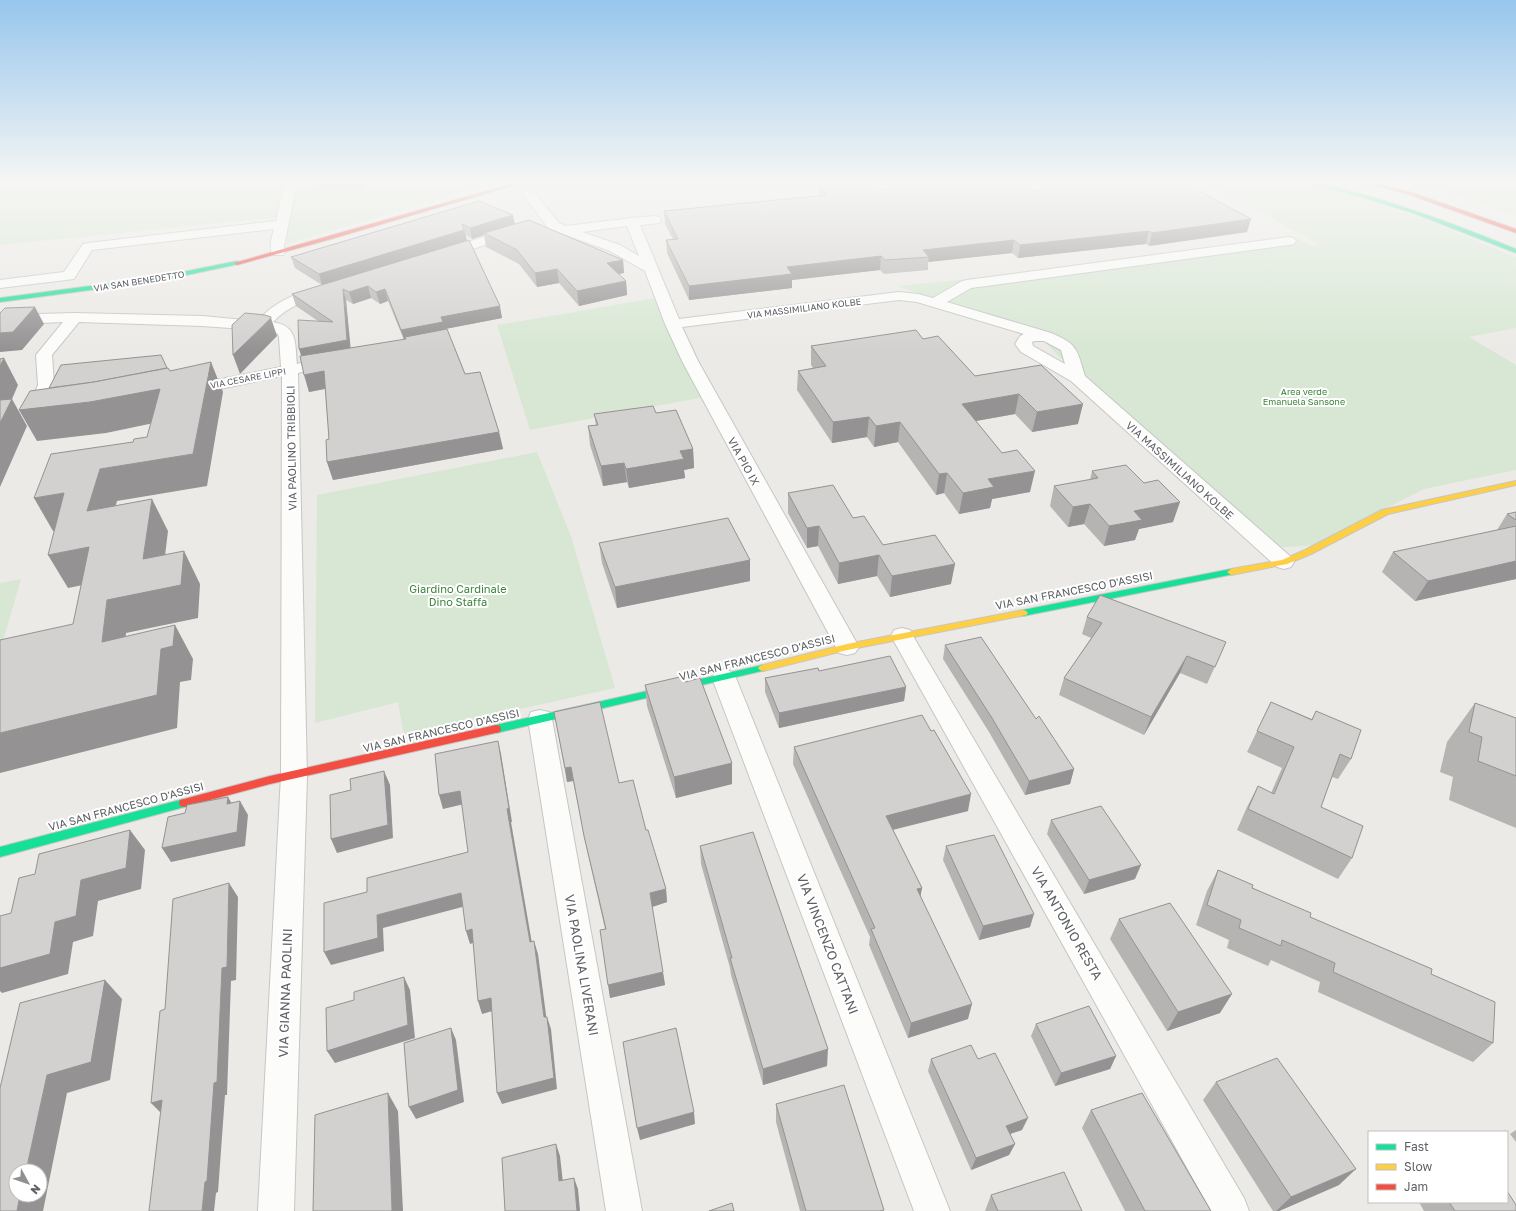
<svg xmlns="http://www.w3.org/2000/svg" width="1516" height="1211" font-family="'Golos Text',sans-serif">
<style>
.green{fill:#d7e7d3}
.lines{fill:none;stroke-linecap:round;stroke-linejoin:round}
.street-casing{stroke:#c6c6c7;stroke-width:2}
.fast-casing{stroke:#c6c6c6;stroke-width:2}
.slow-casing{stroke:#c6c6c6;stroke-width:2}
.jam-casing{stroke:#c6c6c6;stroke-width:2}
.street{fill:#fcfcfb;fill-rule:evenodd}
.fast{fill:#16e098;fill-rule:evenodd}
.slow{fill:#ffcf43;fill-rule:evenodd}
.jam{fill:#f24e42;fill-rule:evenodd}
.wall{fill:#b5b4b3;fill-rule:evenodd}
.shaded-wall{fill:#949292}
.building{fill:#d3d1d0;stroke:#949292}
.labels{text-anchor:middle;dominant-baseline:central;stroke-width:4;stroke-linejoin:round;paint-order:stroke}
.far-street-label{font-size:9px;fill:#5d6064;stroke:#fff}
.far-park-label{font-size:9px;fill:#3e843c;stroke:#fff}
.street-label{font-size:11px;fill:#5d6064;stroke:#fff}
.park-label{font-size:11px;fill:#3e843c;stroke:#fff}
.near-street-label{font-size:13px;fill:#5d6064;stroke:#fff}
</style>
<rect width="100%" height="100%" fill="#eceae7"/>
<g class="green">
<path d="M0,182H474L472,189L280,246L282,217L0,245Z"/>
<path d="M1038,182H1145L1056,192Z"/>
<path d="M1207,182H1293L1331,189L1424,219L1516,257V328L1469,337L1516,365V470L1424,489L1315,545L1273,548L1126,425L1039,336L898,286L1057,270L1297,238L1312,246L1318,244Z"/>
<path d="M1412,182H1516V216L1470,199Z"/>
<path d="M662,297L704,397L530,430L497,325Z"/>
<path d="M537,452L571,536L615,688L404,735L398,702L315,723L317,495Z"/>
<path d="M21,579L0,651V583Z"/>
</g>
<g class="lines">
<defs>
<g id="street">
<path d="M285,182H297L284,246L285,252L283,255H273C268,247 272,237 274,229L92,250L74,279L0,288V280L64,272L83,244L88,243L276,221Z"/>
<path d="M528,189L532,190L559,223L566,226L632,218L655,216L659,217L661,220L659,223L640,225L679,319L899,292L918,294L933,298L962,281L967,280L1289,237L1294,238L1296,241L1294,244L1289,245L971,288L947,302L1051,333C1078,344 1077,350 1085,376L1291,557L1294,562L1291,567L1284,569L1277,567L1071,381L1021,352L1015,344L1020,336L1024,334L917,302L899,300L682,327L698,361L859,647L855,653L847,655L839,653L682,361L665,324L645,271L610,251L549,229L522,193L524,190ZM627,226L639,256L620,245L582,232ZM1035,341H1044L1061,350L1065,364L1033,346L1032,342Z"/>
<path d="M513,228L518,229L519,232L518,235L443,258L438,257L436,254L438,251Z"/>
<path d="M322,287L327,288L329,291L327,294C306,300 288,306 273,322C298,326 295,343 297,364L304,362L310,364L312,367L310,370L298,373L307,775L294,1211H258L281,775L282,376L191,395L185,394L183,390L185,386L191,385L281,367L279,337L278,334L272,331L202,326L79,322L52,355L54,385L43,416L40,420L34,421L28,420L25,416L38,385L36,355L63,322L0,325V315L75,313L202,316L257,321C276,301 296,293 322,287Z"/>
<path d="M902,628L910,630L913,636L1244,1198L1249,1211H1211L891,636L894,630Z"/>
<path d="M724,669L732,672L736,678L950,1211H914L712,678L716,672Z"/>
<path d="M540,710L549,712L552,719L642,1211H606L528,719L531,712Z"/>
</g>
<g id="fast">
<path d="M1308,182C1324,182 1342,189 1358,193C1412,208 1464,228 1516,249V253L1413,213L1361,197L1308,183Z"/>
<path d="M237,261L239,262V264L158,281L0,302V298L158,277Z"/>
<path d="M1231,569L1235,572L1234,574L1023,616L1018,613L1023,610Z"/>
<path d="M763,665L766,666L768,668L766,670L496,733L492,732L491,729L492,726L496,725Z"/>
<path d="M184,799L188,800L189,803L188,806L0,857V847Z"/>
</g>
<g id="slow">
<path d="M1516,481V485L1388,514L1311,554L1287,564L1231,575L1227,572L1231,569L1282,560L1305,550L1382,510Z"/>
<path d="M1023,610L1026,611L1028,613L1026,615L847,650L763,671L760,670L758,668L760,666L763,665L847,644Z"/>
</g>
<g id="jam">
<path d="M518,182L522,183L328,240L237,265L234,263Z"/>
<path d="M1375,183L1411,192L1516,229V233L1407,194L1373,185V184Z"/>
<path d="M496,725L500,726L501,729L500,732L270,784L184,807L180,806L179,803L180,800L184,799L270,776Z"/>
</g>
</defs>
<use href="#street" class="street-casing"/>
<use href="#fast" class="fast-casing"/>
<use href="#slow" class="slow-casing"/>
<use href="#jam" class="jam-casing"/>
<use href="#street" class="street"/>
<use href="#fast" class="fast"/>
<use href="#slow" class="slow"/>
<use href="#jam" class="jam"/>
</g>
<g class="wall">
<path d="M315,182H368L360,189H317Z"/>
<path d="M819,187L875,190L1035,191L1247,232L1149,246L1146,244L1018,258L1012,253L928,262V270L884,274L880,270L792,280V288L689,300L667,253L666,240L673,239L665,224L664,211L819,196Z"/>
<path d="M479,201L515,224L623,260L624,273L619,274L626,281L627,295L579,306L559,283L537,287L519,264L486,247L484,235L472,239L466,235L467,241L502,318L445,329L465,374L499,432L503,449L333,480L327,462L329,439L325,389L309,392L302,356L318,321L296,306L292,294L322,285L295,268L291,257ZM371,298L380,304L388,301L404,340L350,348L346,300L353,304Z"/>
<path d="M923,339L975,376L1041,365L1078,424L1032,432L1015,414L976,421L1030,492L992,499L990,508L959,514L944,493L936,495L898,442L874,447L867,437L832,443L797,390L798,371L813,368L811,365V346Z"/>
<path d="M656,413L693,449L694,468L684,470L685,478L629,488L627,482L603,486L590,445L588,426L596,425L594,414Z"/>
<path d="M1092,471L1173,522L1139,529L1135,540L1104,546L1084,524L1068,527L1050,506L1054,486L1090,480Z"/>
<path d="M788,493L853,518L883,545L951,584L890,597L877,576L838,584L818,546L807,548L788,513Z"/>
<path d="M1516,512V579L1415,601L1382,572L1393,552L1497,530L1507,514Z"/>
<path d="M599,543L750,581L617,608L602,563Z"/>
<path d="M1087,617L1226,642L1207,684L1180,673L1144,735L1059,695L1064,678L1091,638L1082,634Z"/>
<path d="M945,645L1036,719L1074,769L1070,784L1025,795L989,732L943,659Z"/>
<path d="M819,671L906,687L904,701L779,728L765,692V678Z"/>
<path d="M685,682L732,784L676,798L647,706L645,685Z"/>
<path d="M1271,702L1312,719L1316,711L1351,759L1338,779L1332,777L1321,807L1352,858L1338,879L1237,830L1247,807L1258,786L1271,793L1282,768L1247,752Z"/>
<path d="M1475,703L1516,718V828L1449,800L1453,777L1440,772L1447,742Z"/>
<path d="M554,712L619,783L646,830L666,889L667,902L652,907L665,985L610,998L605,929L587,850L573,781L567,782Z"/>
<path d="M794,747L968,811L893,830L922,888L920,896L968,1019L908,1038L869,945L870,937L793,764Z"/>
<path d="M1051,820L1135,879L1084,894L1047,834Z"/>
<path d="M700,846L827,1066L763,1085L731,975L730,968L701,864Z"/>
<path d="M946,846L1030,927L979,940L943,860Z"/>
<path d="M1218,870L1310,917L1431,974L1493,1043L1473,1062L1318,992L1320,982L1271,960L1268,966L1227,948L1229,940L1196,925L1207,891Z"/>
<path d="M1119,919L1220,1013L1167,1031L1110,939Z"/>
<path d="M1036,1024L1116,1056L1110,1069L1055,1086L1031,1036Z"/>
<path d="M931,1059H978L1022,1130L1010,1134L1015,1144L1009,1155L971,1170L928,1071Z"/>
<path d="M1216,1082L1339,1185L1279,1211H1273L1203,1100Z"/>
<path d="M776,1104L884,1211H800L776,1122Z"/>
<path d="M1091,1110L1211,1211H1125L1082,1128Z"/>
<path d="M1516,1130V1142L1510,1134Z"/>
<path d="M991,1195L1082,1211H985Z"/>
<path d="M1419,1202H1507L1516,1211H1424Z"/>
</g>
<g class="shaded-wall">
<path d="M358,182H368L360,189Z"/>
<path d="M513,215L515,226L484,233V235L472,239L470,228Z"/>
<path d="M1251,219L1247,232L1149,246L1152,233Z"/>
<path d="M464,230L467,241L322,285L319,274Z"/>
<path d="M1149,231L1146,244L1018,258L1020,245Z"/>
<path d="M1014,240L1012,253L928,262L929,257L923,250Z"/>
<path d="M881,256L880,270L792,280V288L689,300V286L787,267Z"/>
<path d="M623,260L624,273L609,276L607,263Z"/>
<path d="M557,269L559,283L537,287L535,273Z"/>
<path d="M626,281L627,295L579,306L577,291Z"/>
<path d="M368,286L371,298L353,304L349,292Z"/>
<path d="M343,289L346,300L351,352L303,361L299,349L347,340Z"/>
<path d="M385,289L388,301L380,304L376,292Z"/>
<path d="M500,306L502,318L445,329L446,334L405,342L401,330L441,317Z"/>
<path d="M35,307L44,324L22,350L0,352V333Z"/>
<path d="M271,318L277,336L240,374L233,355Z"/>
<path d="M4,358L18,385L12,399L27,426L0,487V366Z"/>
<path d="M211,362L223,392L207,486L117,501L105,544L87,511L100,469L193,454Z"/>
<path d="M324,371L329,388L309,392L304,375Z"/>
<path d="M170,374L173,419L106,433L37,441L19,410Z"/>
<path d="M1019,394L1015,414L959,424L962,404Z"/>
<path d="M1083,404L1078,424L1032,432L1037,412Z"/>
<path d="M869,417L867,437L832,443L833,422Z"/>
<path d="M900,422L898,442L874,447L876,426Z"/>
<path d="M499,432L503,449L333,480L327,462Z"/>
<path d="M693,449L694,468L684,470L685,478L629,488L626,469L680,451Z"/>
<path d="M624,463L627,482L603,486L601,466Z"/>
<path d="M1035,471L1030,492L992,499L990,508L959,514L963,493L988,479Z"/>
<path d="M947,473L944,493L936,495L939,474Z"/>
<path d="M64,493L82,526L53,531L34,498Z"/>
<path d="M152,499L168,531L161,589L184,551L200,584L198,618L126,633L122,675L102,642L107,600L143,559Z"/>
<path d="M1180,502L1173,522L1139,529L1135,540L1104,546L1109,526L1134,511Z"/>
<path d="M1090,504L1084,524L1068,527L1073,507Z"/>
<path d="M819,526L818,546L807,548V528Z"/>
<path d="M89,547L108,580L68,588L48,555Z"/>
<path d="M879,555L877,576L838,584L839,563Z"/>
<path d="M750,560V581L617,608L615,587Z"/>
<path d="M1516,561V579L1415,601L1428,581Z"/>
<path d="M955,564L951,584L890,597L892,576Z"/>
<path d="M175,625L193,659L191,680L180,682L177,728L0,773V733L161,649Z"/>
<path d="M1187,656L1180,673L1144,735L1151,717Z"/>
<path d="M906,687L904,701L779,728V713Z"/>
<path d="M498,741L501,754L512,822H511L534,955L530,942L507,809Z"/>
<path d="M732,763V784L676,798L674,777Z"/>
<path d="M571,767L573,781L567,782L565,768Z"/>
<path d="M1074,769L1070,784L1025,795L1029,781Z"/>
<path d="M384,771L390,785L393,838L337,853L331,839Z"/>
<path d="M460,791L464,804L443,809L439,795Z"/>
<path d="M971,794L968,811L883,832L886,816Z"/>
<path d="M228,797L236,811L227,804Z"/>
<path d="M240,801L248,815L245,846L171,862L162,848Z"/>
<path d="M130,830L145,850L141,889L98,901L93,936L73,942L68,974L2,993L0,991V968L55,922L81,880Z"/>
<path d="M1141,865L1135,879L1084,894L1089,880Z"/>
<path d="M229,883L238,897L236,980L231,981L227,1095H225L218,1192L216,1193L214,1211H202Z"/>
<path d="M922,888L919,904L917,889Z"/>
<path d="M666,889L667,902L652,907L650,893Z"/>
<path d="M461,893L466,906L383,928L384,951L331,965L324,952L377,915Z"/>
<path d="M1034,914L1030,927L979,940L983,926Z"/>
<path d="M472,929L476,942L470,944L466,931Z"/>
<path d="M534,941L538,954L548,1030L544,1017Z"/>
<path d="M663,972L665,985L610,998L608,985Z"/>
<path d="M404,977L410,990L415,1038L335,1063L327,1051Z"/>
<path d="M105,980L122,999L110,1080L67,1093L43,1211H17L20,1195H40V1171H26L47,1075Z"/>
<path d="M1232,994L1220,1013L1167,1031L1178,1012Z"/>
<path d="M491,998L496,1010L482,1014L478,1001Z"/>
<path d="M972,1004L968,1019L908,1038L911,1023Z"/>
<path d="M547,1017L551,1029L557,1089L502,1104L497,1093Z"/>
<path d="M451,1028L456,1040L464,1102L416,1119L409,1107Z"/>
<path d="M828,1049L827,1066L763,1085V1069Z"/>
<path d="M1116,1056L1110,1069L1055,1086L1061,1073Z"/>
<path d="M388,1093L398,1111L403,1211H392Z"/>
<path d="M162,1100L163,1115L151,1103Z"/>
<path d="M694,1112L695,1124L640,1140L637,1128Z"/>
<path d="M1028,1118L1022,1130L1001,1137L1006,1126Z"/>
<path d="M556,1144L560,1156L564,1192L559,1181Z"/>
<path d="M1015,1144L1009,1155L971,1170L976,1158Z"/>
<path d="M1356,1169L1339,1185L1279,1211H1276L1291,1197Z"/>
<path d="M574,1178L578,1189L580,1211H577Z"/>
</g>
<g class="building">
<path d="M867,182L875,190L954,182H1022L1035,191L1113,182H1183L1251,219L1152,233L1149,231L1020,245L1014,240L923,250L929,257L885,260L881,256L787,267L792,274L689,286L666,240L678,239L664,211L827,195L819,187Z"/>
<path d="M479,201L513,215L470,228L462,224L464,230L319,274L291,257Z"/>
<path d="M529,220L623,260L607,263L626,281L577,291L557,269L535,273L517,250L484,233Z"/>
<path d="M469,240L500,306L441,317L443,322L401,330L385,289L376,292L368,286L349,292L343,289L347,340L299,349L298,320L333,322L292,294Z"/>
<path d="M35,307L13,332L0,333V313L5,308Z"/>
<path d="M245,313L265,315L271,317V318L233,355L232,325Z"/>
<path d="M447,329L465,374L480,372L499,432L327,462L326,440L329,439L324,371L304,375L300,356L406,339L405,337Z"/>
<path d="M916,330L923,339L938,336L975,376L1041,365L1083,404L1037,412L1019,394L962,404L1002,453L1017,450L1035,471L988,479L994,487L963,493L947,473L939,474L900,422L876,426L869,417L833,422L798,371L826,366L811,346Z"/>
<path d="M161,355L167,368L94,382L49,388L61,365Z"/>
<path d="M4,358L0,366V359Z"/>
<path d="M211,362L193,454L100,469L87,511L152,499L143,559L184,551L181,585L107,600L102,642L175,625L173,646L161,649L157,695L0,733V640L73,624L89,547L48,555L64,493L34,498L51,454L133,442L134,439L147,437L160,389L90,402L19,410L30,391L94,382L168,368L170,371Z"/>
<path d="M12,399L0,423V400Z"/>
<path d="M653,406L656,413L676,410L693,449L680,451L684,459L626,469L624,463L601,466L588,426L598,425L594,414Z"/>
<path d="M1126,465L1144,483L1158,480L1180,502L1134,511L1142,520L1109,526L1090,504L1073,507L1054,486L1098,478L1092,471Z"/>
<path d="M833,485L853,518L864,516L883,545L935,535L955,564L892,576L879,555L839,563L819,526L807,528L788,493Z"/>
<path d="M1516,512V520L1507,514Z"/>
<path d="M728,518L750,560L615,587L599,543Z"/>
<path d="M1516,526V561L1428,581L1393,552Z"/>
<path d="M1100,595L1226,642L1215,667L1187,656L1151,717L1064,678L1102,623L1087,617Z"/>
<path d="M981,637L1036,719L1039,716L1074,769L1029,781L992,718L945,645Z"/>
<path d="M890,656L906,687L779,713L765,678L818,668L819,671Z"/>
<path d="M684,676L685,682L700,678L732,763L674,777L645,685Z"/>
<path d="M600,702L619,783L633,780L646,830H648L666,889L650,893L663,972L608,985L600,930L606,929L584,836L571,767L565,768L554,712Z"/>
<path d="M1271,702L1312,720L1316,711L1361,730L1351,759L1340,754L1321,807L1363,826L1352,858L1248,809L1258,786L1274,794L1294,747L1257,731Z"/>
<path d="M1475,703L1516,718V776L1478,761L1482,737L1469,732Z"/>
<path d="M922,715L931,731L934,730L971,794L886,816L922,888L917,889L972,1004L911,1023L871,929L875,928L794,747Z"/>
<path d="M498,741L509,808L507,809L530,942L534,941L544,1017H547L554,1078L497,1093L491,998L478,1001L472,929L466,931L461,893L377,915L378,938L324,952V903L367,892V878L468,852L460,791L439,795L435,754Z"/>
<path d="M384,771L388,825L331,839L330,795L351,790L350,779Z"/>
<path d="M228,797L227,804L240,801L237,832L162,848L168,817L185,813L187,805Z"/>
<path d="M1101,806L1141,865L1089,880L1051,820Z"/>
<path d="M130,830L126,868L81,880L76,916L55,922L50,954L0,968V916L11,913L19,878L35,874L39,854Z"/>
<path d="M753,832L828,1049L763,1069L730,958H732L700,846Z"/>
<path d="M994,835L1034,914L983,926L946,846Z"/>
<path d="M1218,870L1253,885L1252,888L1311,913L1310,917L1432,969L1431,974L1495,1002L1493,1043L1333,972L1335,963L1282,940L1281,946L1239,928L1241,920L1207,905Z"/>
<path d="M229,883L227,967L222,968L217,1082L214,1083L207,1181L205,1182L202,1211H149L162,1100L151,1103L160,1011L165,1009L173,899Z"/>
<path d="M1170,903L1232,994L1178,1012L1119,919Z"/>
<path d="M404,977L408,1025L327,1051L326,1008L354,1000V992Z"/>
<path d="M105,980L91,1062L47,1075L26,1171H16V1195H20L17,1211H0V1088L20,1003Z"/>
<path d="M1089,1006L1116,1056L1061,1073L1036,1024Z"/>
<path d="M451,1028L458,1090L409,1107L404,1043Z"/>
<path d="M676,1028L694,1112L637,1128L623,1042Z"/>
<path d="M971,1045L978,1059L995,1053L1028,1118L1006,1126L1015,1144L976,1158L931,1059Z"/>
<path d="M1277,1058L1356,1169L1291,1197L1216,1082Z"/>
<path d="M844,1085L884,1210L880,1211H806L776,1104Z"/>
<path d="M388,1093L392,1211H313L315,1115Z"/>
<path d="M1142,1093L1211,1211H1145L1091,1110Z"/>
<path d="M556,1144L559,1181L574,1178L577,1211H505L502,1158Z"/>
<path d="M1064,1172L1082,1211H998L991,1195Z"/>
<path d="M1507,1191L1516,1205V1211H1455L1449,1202H1507Z"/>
<path d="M732,1203L734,1211H709Z"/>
</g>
<linearGradient id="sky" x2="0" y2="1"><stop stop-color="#97c6ed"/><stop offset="0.52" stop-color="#f6f6f4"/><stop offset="1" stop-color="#f6f6f4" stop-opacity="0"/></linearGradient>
<rect width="1516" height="351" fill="url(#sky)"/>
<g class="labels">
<g class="far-street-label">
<text transform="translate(139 281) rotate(-9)">VIA SAN BENEDETTO</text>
<text transform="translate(804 308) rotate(-7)">VIA MASSIMILIANO KOLBE</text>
<text transform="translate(248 378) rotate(-11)">VIA CESARE LIPPI</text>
</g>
<g class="far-park-label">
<text x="1304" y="391">Area verde<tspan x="1304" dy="10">Emanuela Sansone</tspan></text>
</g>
<g class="street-label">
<text transform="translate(291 448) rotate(-91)">VIA PAOLINO TRIBBIOLI</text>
<text transform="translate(744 461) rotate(61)">VIA PIO IX</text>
<text transform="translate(1180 470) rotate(42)">VIA MASSIMILIANO KOLBE</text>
<text transform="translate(1074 590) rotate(-11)">VIA SAN FRANCESCO D'ASSISI</text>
<text transform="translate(757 657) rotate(-14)">VIA SAN FRANCESCO D'ASSISI</text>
<text transform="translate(441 730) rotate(-13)">VIA SAN FRANCESCO D'ASSISI</text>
<text transform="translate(126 806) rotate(-15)">VIA SAN FRANCESCO D'ASSISI</text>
</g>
<g class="park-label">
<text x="458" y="588">Giardino Cardinale<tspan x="458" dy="13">Dino Staffa</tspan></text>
</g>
<g class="near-street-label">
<text transform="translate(1067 923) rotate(60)">VIA ANTONIO RESTA</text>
<text transform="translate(828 944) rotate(69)">VIA VINCENZO CATTANI</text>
<text transform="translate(582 965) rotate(80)">VIA PAOLINA LIVERANI</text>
<text transform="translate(285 993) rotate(-88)">VIA GIANNA PAOLINI</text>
</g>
</g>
<rect x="1368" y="1131" width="140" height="72" fill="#ffffff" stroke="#bebfc1"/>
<rect x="1376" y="1144" width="20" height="6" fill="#16e098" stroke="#bebfc1"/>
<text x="1404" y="1151" font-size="12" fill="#5d6064">Fast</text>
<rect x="1376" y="1164" width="20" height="6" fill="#ffcf43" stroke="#bebfc1"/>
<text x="1404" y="1171" font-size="12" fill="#5d6064">Slow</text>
<rect x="1376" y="1184" width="20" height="6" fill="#f24e42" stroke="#bebfc1"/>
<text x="1404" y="1191" font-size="12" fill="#5d6064">Jam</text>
<g transform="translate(28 1183) rotate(130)"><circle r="19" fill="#ffffff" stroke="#bebfc1"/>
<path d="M0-3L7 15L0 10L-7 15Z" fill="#8f9092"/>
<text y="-6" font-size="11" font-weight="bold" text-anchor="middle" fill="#5d6064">N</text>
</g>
</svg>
